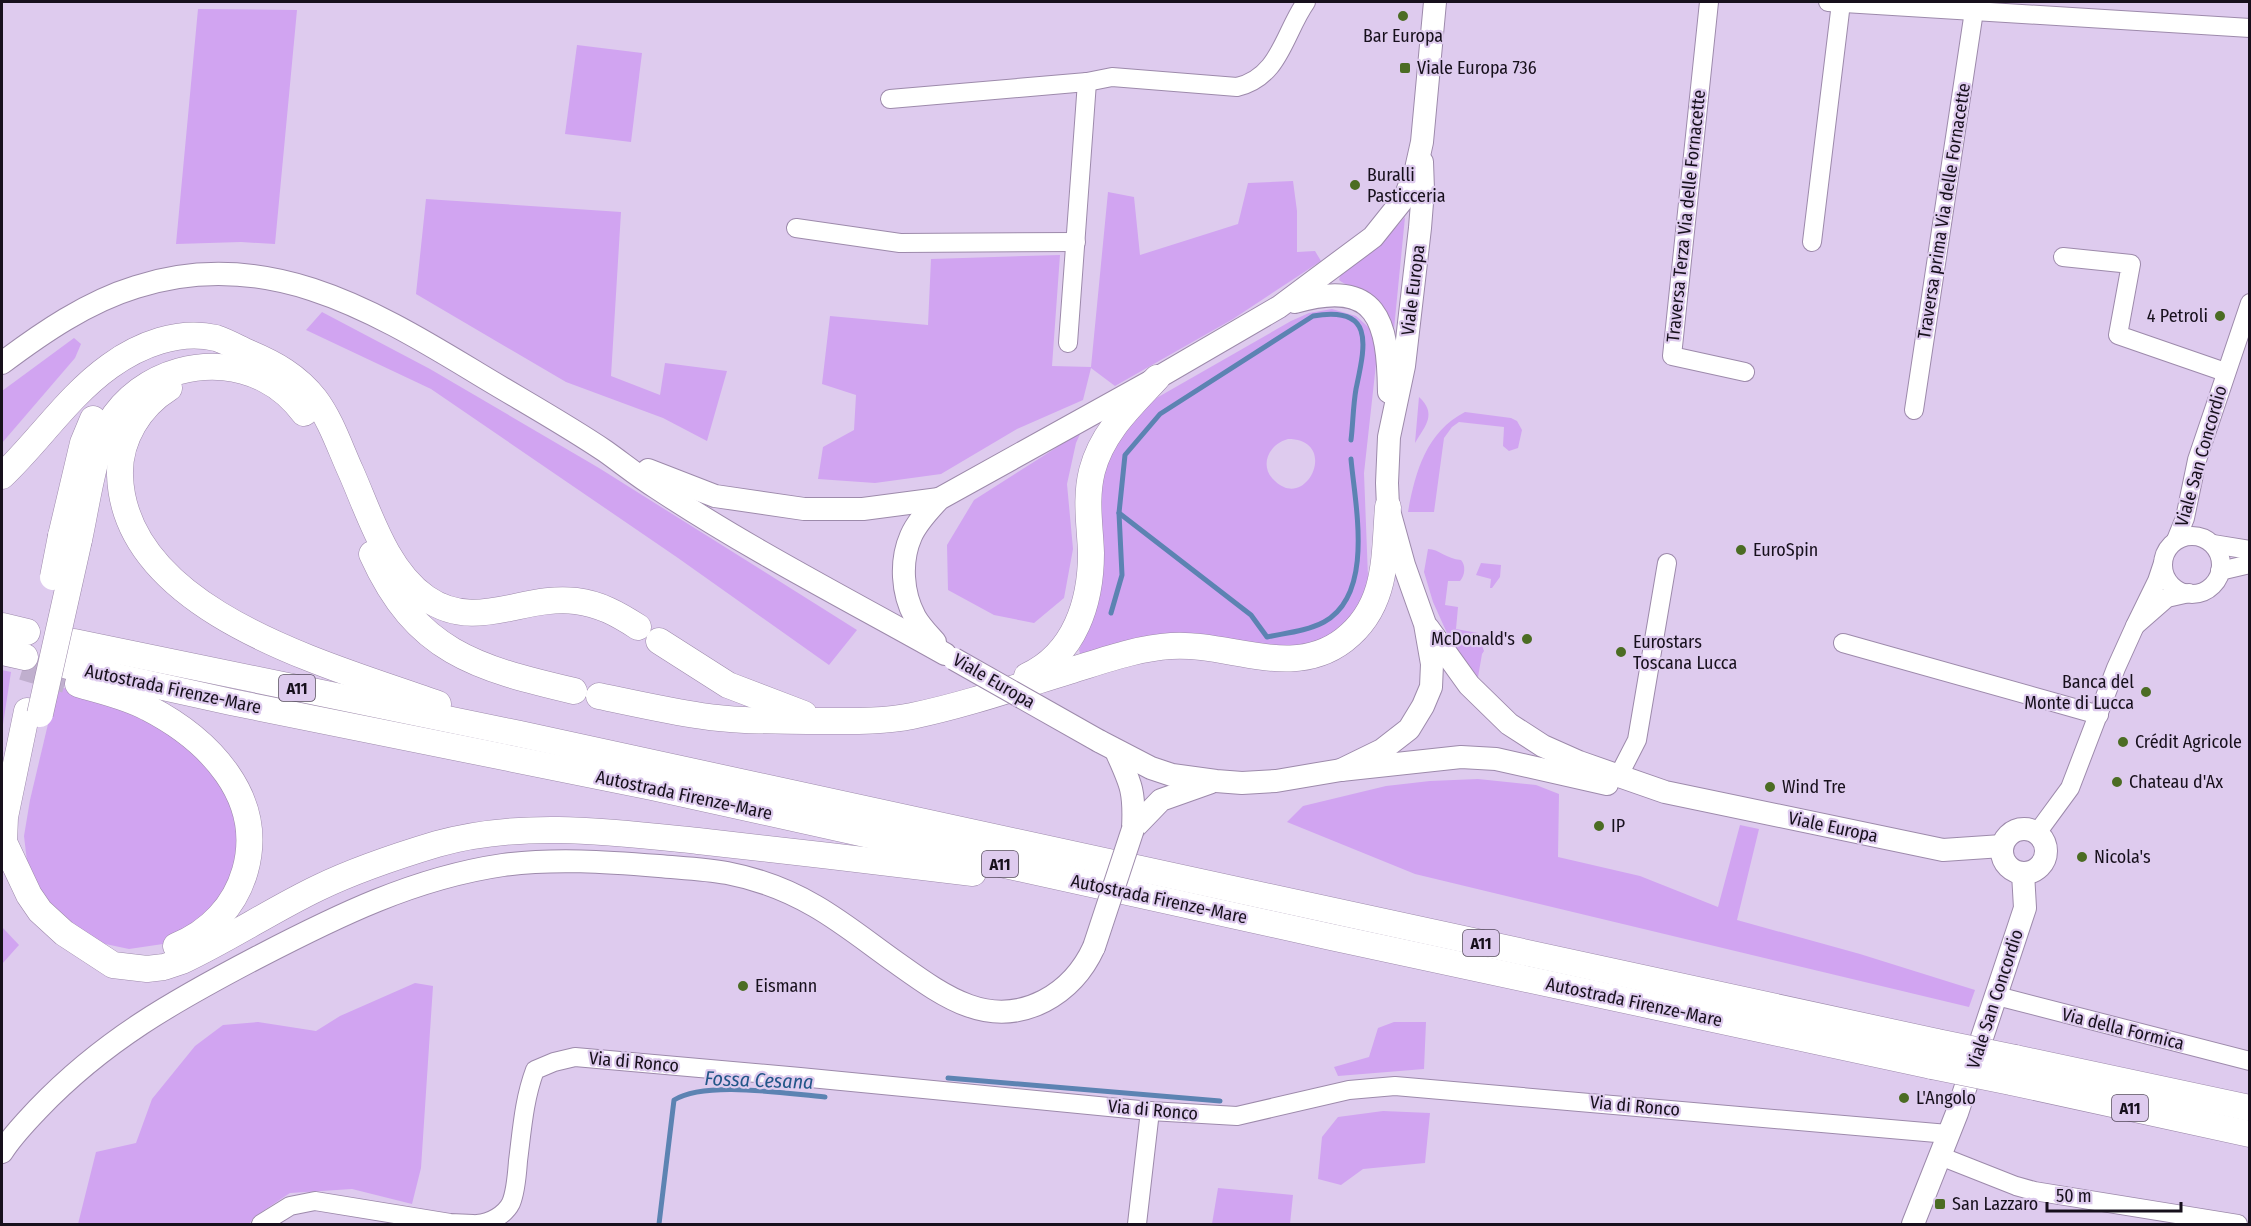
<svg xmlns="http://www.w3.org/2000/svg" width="2251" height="1226" font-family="'Fira Sans Condensed',sans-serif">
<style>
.green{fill:#d1a4f1;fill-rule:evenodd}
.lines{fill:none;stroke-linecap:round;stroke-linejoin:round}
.stream{stroke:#5c83b2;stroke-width:5}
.highway-tunnel{stroke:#c0afce;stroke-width:26;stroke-dasharray:26 13;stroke-linecap:butt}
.minor-casing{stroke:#9d8aab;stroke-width:20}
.major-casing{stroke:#9d8aab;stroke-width:24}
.highway-casing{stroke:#9d8aab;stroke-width:27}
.minor{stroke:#fff;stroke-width:18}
.major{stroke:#fff;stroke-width:22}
.highway{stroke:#fff;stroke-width:26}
.major-bridge-casing{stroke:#9d8aab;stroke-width:24;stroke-linecap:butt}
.highway-bridge-casing{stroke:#9d8aab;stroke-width:27;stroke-linecap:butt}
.major-bridge{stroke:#fff;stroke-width:22}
.highway-bridge{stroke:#fff;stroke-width:26}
.poi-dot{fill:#4b6c23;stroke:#decbee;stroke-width:2}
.labels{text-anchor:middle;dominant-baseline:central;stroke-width:4.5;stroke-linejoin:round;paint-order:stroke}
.shield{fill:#decbee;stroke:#53485b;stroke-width:1.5}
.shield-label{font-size:16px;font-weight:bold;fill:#17101c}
.poi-label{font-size:18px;fill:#17101c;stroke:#decbee;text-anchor:start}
.street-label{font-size:18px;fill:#17101c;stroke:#decbee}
.water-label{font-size:20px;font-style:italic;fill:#225688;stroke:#decbee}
</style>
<rect width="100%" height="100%" fill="#decbee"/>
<g class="green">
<path d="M198,9L297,10L275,244L241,242L176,244Z"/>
<path d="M577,45L642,53L631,142L565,134Z"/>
<path d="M1293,181L1297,211V252L1315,251L1321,261L1233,319L1115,386L1091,368L1083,400L1017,429L941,474L875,483L818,479L823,447L854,430L856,395L822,384L830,316L928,325L931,259L1060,255L1052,366L1091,367L1108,192L1134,197L1140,255L1238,224L1248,183Z"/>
<path d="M426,199L621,212L611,376L660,395L665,363L727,371L707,441L663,418L566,382L416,294Z"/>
<path d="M1405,217L1394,329C1389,312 1377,298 1361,289C1354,285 1346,286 1339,280L1340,276L1389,235Z"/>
<path d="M1332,309L1356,316L1365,324L1373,332L1377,355L1364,473L1368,577L1366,590L1354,612L1341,628L1314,645L1264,650L1197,633L1163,635L1082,659L1079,650L1089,628L1095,500L1110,446L1153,400L1291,321L1309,313ZM1288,439C1340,439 1307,512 1275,481C1258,466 1269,444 1288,439Z"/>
<path d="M322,312L430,369L599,468L857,630L829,665L678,558L431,389L306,330Z"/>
<path d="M74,338L81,344L75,358L2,443V391Z"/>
<path d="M1419,397C1437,414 1426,425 1415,443Z"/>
<path d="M1465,412L1511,418L1517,421L1522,430L1518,448L1509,451L1503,446L1504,427L1459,422L1452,427L1444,438L1434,512H1408C1415,473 1426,432 1465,412Z"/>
<path d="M1081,432L1076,443L1067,484L1073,549L1064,598L1034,623L994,615L948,590L947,545L974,500Z"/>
<path d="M1428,549C1439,549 1446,559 1461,560C1466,565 1465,576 1460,581H1448L1445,605L1458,607L1456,629L1478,633L1484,651L1482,654L1478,677L1451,642L1433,602L1424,572Z"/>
<path d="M1481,563L1501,565L1500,577L1492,588H1490L1491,579L1476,575Z"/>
<path d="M2,670L11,672L2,731Z"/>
<path d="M57,686L133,709L213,766L242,827L229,893L179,939L163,944L129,949L96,942L43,900L28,870L24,836L30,800Z"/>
<path d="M1478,779L1536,785L1559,794L1558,857L1640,876L1718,907L1740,825L1759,829L1737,920L1860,954L1975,990L1969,1007L1415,874L1287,822L1303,806L1386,786L1430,781Z"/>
<path d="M2,927L19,945L2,964Z"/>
<path d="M415,983L433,986L421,1168L412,1204L352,1189L290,1193L254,1217L249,1224H78L96,1152L136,1143L152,1099L195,1046L223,1025L258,1022L316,1031L340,1016Z"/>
<path d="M1394,1022H1426L1424,1069L1338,1076L1334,1067L1369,1057L1378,1028Z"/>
<path d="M1383,1111L1430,1113L1425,1163L1363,1169L1341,1185L1318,1179L1322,1137L1338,1117Z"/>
<path d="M1218,1188L1293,1195L1290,1224H1212Z"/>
</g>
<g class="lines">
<g class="stream">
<path d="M1119,513L1251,615L1267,637C1286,633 1307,631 1324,622C1375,594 1355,505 1351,459"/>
<path d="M1111,613L1122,575L1119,513L1125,455L1160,414L1313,316C1376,305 1365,346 1356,389C1353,406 1353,424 1351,440"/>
<path d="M948,1078L1220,1101"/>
<path d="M659,1224L674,1100C706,1080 787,1094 825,1097"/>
</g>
<path class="highway-tunnel" d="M23,667L66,680"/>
<defs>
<g id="minor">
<path d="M1709,2L1672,356L1745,372"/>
<path d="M1828,2L2250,28"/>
<path d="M890,99L1087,82L1112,77L1237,87C1280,77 1284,33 1306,2"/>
<path d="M796,228L900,243L1076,242"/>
<path d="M1812,242L1841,3"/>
<path d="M2063,257L2131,264L2118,335L2225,372"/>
<path d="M1068,343L1087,82"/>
<path d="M1914,410L1974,11"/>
<circle cx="2192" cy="565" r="29"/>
<path d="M2176,540L2185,518L2197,460L2250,303"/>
<path d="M2213,544L2250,550"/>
<path d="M2163,563L2157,581L2135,626L2167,598L2189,593"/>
<path d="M2220,571L2250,564"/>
<path d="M1843,643L2099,715"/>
<path d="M1619,775L1637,740L1667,563"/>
<path d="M2037,833L2070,788L2116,668L2135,626"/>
<path d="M1997,996L2250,1061"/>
<path d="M1940,1156L2016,1186L2034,1191L2238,1224"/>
<path d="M261,1224L290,1206L315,1201L450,1223L473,1224"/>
<path d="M477,1224C490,1223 505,1215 511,1203C516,1191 517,1174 518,1161C522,1130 524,1099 535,1070L554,1062L575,1057L800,1077L1150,1111L1237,1116L1349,1090L1395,1086L1948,1134"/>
<path d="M1137,1224L1150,1111"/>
</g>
<g id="major">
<path d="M1295,302C1378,278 1388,321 1389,392"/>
<path d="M2,363C42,333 87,302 136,287C262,246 368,307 472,370C516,397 562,422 605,451C622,463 639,477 657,488C749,549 849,600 945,654"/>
<path d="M648,470L715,496L804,509H863L939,499"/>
<path d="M1428,628L1469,685L1509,724L1543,746L1579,762L1665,792L1943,850L2002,846"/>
<path d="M935,642C928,634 920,626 915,617C902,593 900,561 911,536C917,522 929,510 939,499L1157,378L1279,307L1373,237L1405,197L1416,169L1422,142L1435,2"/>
<path d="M1099,741L1151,768L1172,775L1216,781L1242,783L1276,781L1341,770L1461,757L1496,759L1607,784"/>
<path d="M1116,751C1131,784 1135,791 1133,829"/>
<path d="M1341,770L1382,750L1409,729L1423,706L1431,687L1432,664L1425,624L1404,565L1388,507L1387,483L1389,437L1404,366L1420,228L1423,190L1422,162"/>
<path d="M1133,829L1161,800L1209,783"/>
<circle cx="2024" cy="851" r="22"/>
<path d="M2,1152C12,1136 25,1123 38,1109C104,1040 174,1001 258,957C337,916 414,878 503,865C555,858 607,862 659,866C681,868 705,869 727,873C758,879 788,890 815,906C843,922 870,944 897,963C942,995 988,1030 1044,1001C1067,989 1084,969 1094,947"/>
<path d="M1913,1224L1957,1113L2025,908L2023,873"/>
</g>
<g id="highway">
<path d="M169,388C140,406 119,439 120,475C124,613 333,666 438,704"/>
<path d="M2,476C39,441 68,396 110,366C139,345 179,329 216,338C228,342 238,348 249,353C275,364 297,376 315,399C331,420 340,448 351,472C370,515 386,570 426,598C476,633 524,594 576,601C600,604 618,614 638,627"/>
<path d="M61,536L83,443L93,419"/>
<path d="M79,540C86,508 94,450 109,424C140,371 213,351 266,380C282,388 294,400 304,413"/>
<path d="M372,554C416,652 476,668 574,691"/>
<path d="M2,626L27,632"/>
<path d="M659,641L728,685L804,714"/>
<path d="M74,642L520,734L1937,1042"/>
<path d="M2,652L25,657"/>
<path d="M68,666L231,702L652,787L1331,937L1932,1066"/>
<path d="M1027,676C1075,654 1091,602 1091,553C1090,525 1085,499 1092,471C1102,432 1131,406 1157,378"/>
<path d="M78,684C101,691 126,696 148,708C208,739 266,797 245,871C235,906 210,932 176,946"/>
<path d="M599,696C633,703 668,711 702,716C741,722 781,720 821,721C851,721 882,722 912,716C965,705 1017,687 1069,671C1102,661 1137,648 1171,646C1229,642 1292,680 1344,640C1388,606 1384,557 1388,507"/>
<path d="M27,711L5,817L4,842L29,895L40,911L64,933L113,965L147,969L164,967L182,961C229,939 272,910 318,888C355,870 397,856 437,844C522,820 612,832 698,841C790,851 881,862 973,873"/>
<path d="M2015,1058L2250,1108"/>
<path d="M2011,1082L2250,1134"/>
</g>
</defs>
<use href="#minor" class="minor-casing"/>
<use href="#major" class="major-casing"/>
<use href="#highway" class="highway-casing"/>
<use href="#minor" class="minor"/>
<use href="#major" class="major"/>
<use href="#highway" class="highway"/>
<defs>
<g id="major-bridge">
<path d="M954,659L1099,741"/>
<path d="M1094,947L1133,829"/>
</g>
<g id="highway-bridge">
<path d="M53,577L61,536"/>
<path d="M40,714L79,540"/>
<path d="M1937,1042L2015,1058"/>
<path d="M1932,1066L2011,1082"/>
</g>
</defs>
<use href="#major-bridge" class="major-bridge-casing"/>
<use href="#highway-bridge" class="highway-bridge-casing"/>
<use href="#major-bridge" class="major-bridge"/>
<use href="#highway-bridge" class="highway-bridge"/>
</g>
<g class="poi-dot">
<circle cx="1403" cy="16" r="6"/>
<rect x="1399" y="62" width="12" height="12" rx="3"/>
<circle cx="1355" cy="185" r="6"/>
<circle cx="2220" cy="316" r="6"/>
<circle cx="1741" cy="550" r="6"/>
<circle cx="1527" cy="639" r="6"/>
<circle cx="1621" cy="652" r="6"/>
<circle cx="2146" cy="692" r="6"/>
<circle cx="2123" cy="742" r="6"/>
<circle cx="2117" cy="782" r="6"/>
<circle cx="1770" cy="787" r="6"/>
<circle cx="1599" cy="826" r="6"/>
<circle cx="2082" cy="857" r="6"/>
<circle cx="743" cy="986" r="6"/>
<circle cx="1904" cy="1098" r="6"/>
<rect x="1934" y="1198" width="12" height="12" rx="3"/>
</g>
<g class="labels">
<g class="shield">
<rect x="279" y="675" width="36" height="26" rx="4.5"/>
<rect x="982" y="851" width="36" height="26" rx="4.5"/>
<rect x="1463" y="930" width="36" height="26" rx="4.5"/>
<rect x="2112" y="1095" width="36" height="26" rx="4.5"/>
</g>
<g class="shield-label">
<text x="297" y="688">A11</text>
<text x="1000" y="864">A11</text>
<text x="1481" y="943">A11</text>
<text x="2130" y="1108">A11</text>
</g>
<g class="poi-label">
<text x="1403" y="36" text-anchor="middle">Bar Europa</text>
<text x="1417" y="68">Viale Europa 736</text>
<text x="1367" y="175">Buralli<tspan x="1367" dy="21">Pasticceria</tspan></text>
<text x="2208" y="316" text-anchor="end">4 Petroli</text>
<text x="1753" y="550">EuroSpin</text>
<text x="1515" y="639" text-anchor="end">McDonald's</text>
<text x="1633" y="642">Eurostars<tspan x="1633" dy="21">Toscana Lucca</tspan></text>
<text x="2134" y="682" text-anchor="end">Banca del<tspan x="2134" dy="21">Monte di Lucca</tspan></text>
<text x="2135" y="742">Crédit Agricole</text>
<text x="2129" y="782">Chateau d'Ax</text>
<text x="1782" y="787">Wind Tre</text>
<text x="1611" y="826">IP</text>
<text x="2094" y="857">Nicola's</text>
<text x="755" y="986">Eismann</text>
<text x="1916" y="1098">L'Angolo</text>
<text x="1952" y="1204">San Lazzaro</text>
</g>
<g class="street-label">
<text transform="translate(1944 211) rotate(-81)">Traversa prima Via delle Fornacette</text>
<text transform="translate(1686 216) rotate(-84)">Traversa Terza Via delle Fornacette</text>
<text transform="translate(1413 290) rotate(-83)">Viale Europa</text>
<text transform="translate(2201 456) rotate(-74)">Viale San Concordio</text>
<text transform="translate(994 681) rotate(30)">Viale Europa</text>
<text transform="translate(173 689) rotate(12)">Autostrada Firenze-Mare</text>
<text transform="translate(684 795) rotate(12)">Autostrada Firenze-Mare</text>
<text transform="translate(1833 827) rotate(12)">Viale Europa</text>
<text transform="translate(1159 899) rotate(12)">Autostrada Firenze-Mare</text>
<text transform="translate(1995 999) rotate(-72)">Viale San Concordio</text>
<text transform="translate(1634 1002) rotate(12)">Autostrada Firenze-Mare</text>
<text transform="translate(2123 1029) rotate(14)">Via della Formica</text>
<text transform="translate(634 1062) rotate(5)">Via di Ronco</text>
<text transform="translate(1635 1106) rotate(5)">Via di Ronco</text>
<text transform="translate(1153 1110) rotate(5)">Via di Ronco</text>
</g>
<g class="water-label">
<text transform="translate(759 1080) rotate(2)">Fossa Cesana</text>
</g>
</g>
<rect width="2251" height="1226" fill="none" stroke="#17101c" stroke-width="6"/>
<path d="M2047 1202v9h134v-9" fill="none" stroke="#17101c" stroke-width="3"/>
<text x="2056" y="1202" font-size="18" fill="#17101c" stroke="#decbee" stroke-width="4.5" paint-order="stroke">50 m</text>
</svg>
